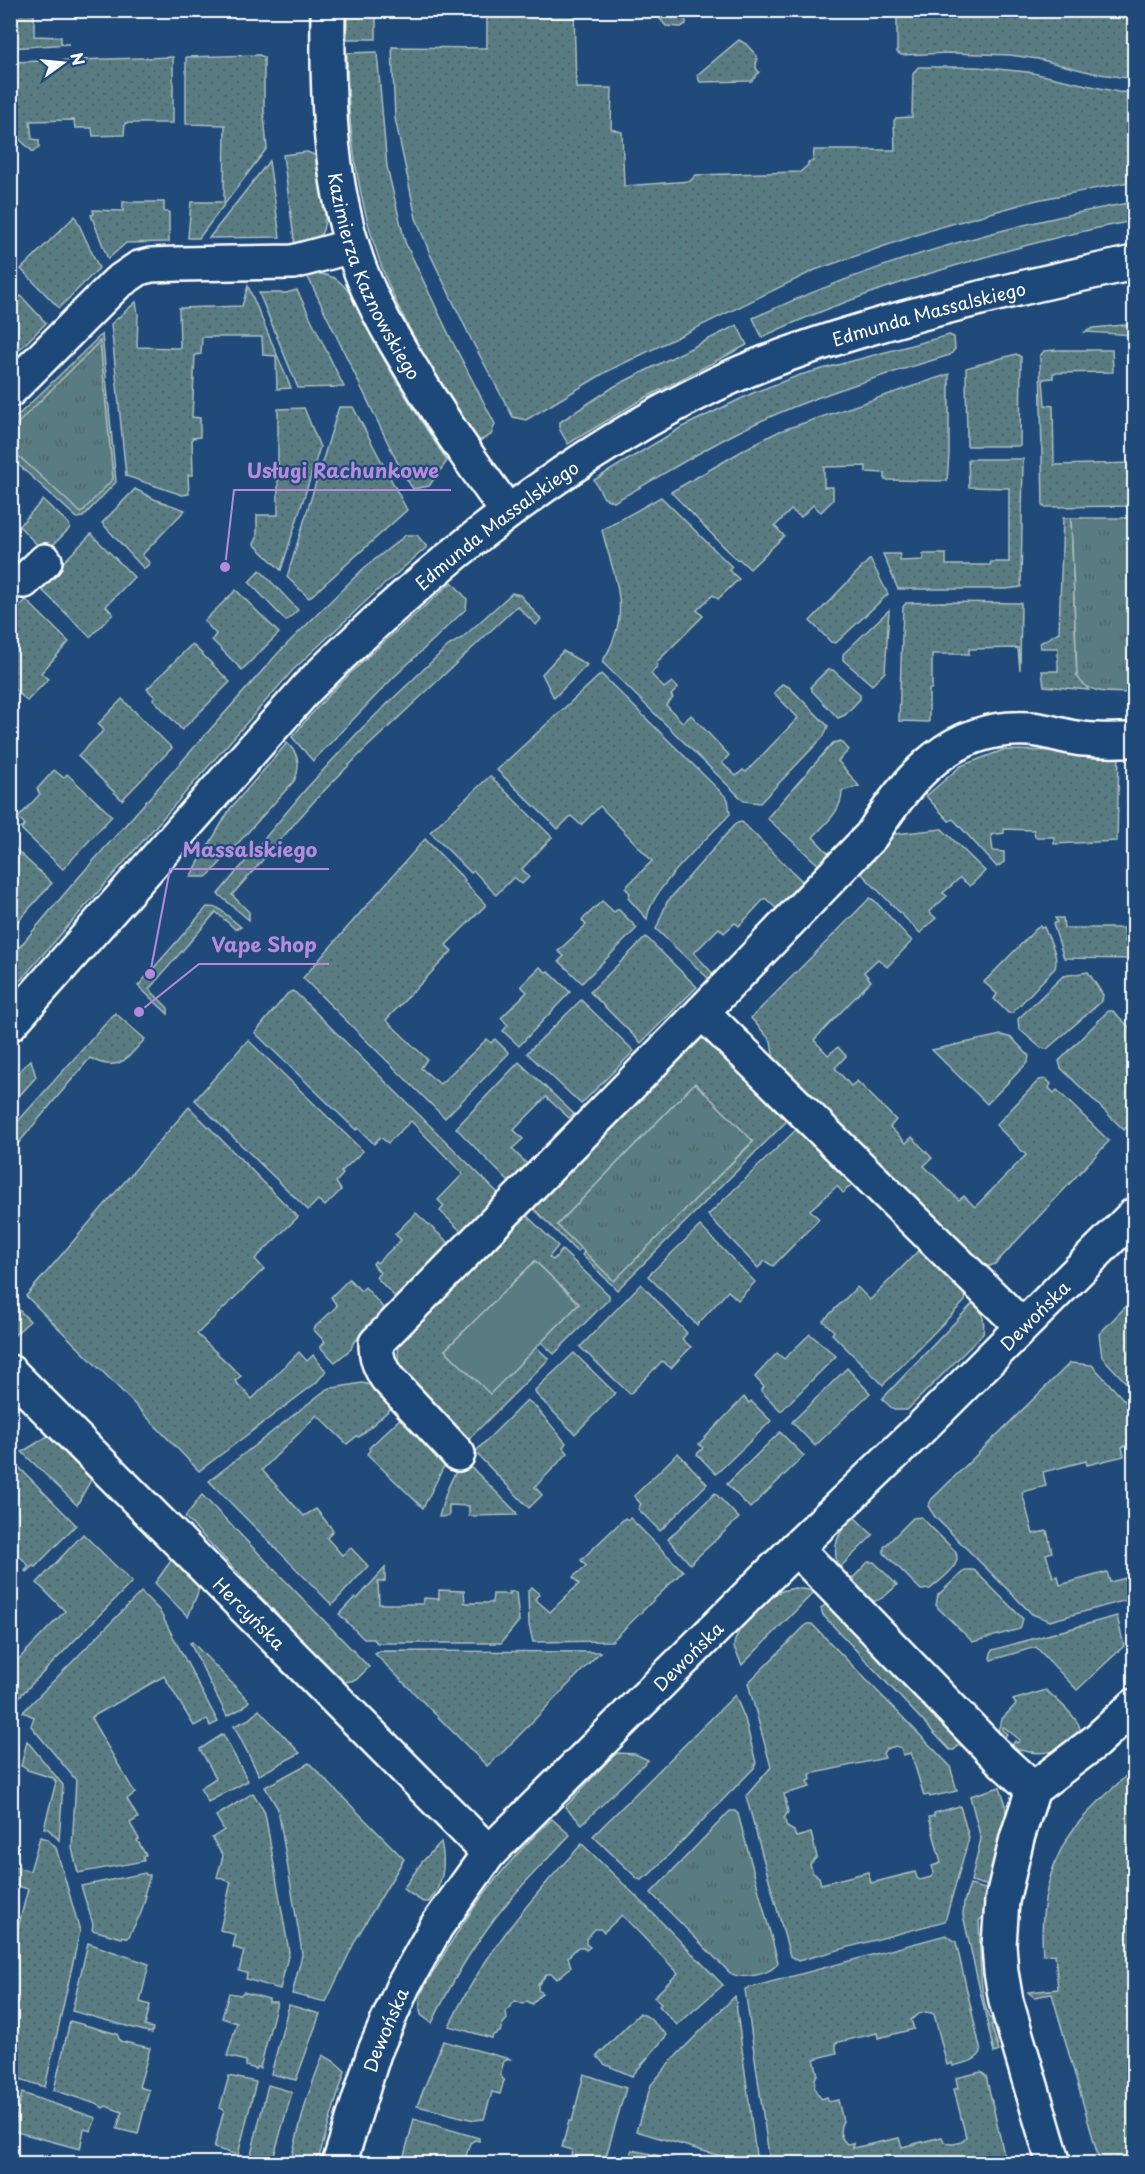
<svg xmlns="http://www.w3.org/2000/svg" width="1145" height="2174" font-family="'Playpen Sans',sans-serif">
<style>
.grass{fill:url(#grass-dots);stroke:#acbec0;stroke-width:1.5}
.park{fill:url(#park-tufts);stroke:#acbec0;stroke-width:1.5}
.pitch{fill:#597c82;stroke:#acbec0;stroke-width:1.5}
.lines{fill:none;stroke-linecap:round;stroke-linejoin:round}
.street-casing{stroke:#fff;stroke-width:38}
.street{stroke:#1f4a7a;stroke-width:33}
.labels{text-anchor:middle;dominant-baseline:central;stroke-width:4.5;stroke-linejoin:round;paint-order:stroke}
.street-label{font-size:18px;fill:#fff;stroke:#1f4a7a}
.leader{fill:none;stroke:#b68bdc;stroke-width:2}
.callout-dot{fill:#b68bdc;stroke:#1f4a7a;stroke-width:2}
.callout-label{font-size:20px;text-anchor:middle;font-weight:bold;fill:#b68bdc;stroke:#1f4a7a;stroke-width:4.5;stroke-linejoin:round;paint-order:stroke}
</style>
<defs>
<pattern id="grass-dots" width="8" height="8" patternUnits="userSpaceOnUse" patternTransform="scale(1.5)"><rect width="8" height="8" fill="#597c82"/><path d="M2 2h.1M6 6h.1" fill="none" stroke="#526467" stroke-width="1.8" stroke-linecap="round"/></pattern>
<pattern id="park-tufts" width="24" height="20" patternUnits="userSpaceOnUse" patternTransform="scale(1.5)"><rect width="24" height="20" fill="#597c82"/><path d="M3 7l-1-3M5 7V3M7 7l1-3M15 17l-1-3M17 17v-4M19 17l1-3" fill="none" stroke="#526467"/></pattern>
</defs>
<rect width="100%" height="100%" fill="#1f4a7a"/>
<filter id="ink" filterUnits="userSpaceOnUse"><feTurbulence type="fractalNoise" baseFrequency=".0167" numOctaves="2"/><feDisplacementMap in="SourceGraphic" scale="12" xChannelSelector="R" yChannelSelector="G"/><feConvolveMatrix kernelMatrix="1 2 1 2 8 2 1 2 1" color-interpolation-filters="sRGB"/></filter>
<g filter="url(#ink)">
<g class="grass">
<path d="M11,10L34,11V36L61,37V44H69L11,48Z"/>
<rect x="347" y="11" width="29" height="28"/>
<path d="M487,11H574L576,88H612L611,129L622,132L624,186L690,181L696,175L800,172L808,165V162L813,161L814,150H895L894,121L896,118L912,117L913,74L918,67H977L1028,72L1118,92L1134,93V181L1037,200L994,212L934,229L815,270L606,372L526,420L513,417L472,341L430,254L416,218L395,118L392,47L487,48Z"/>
<path d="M660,11H686V24L681,27L666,26L660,19Z"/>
<path d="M897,11H1134V79L1093,73L1038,59L1010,55L949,53L901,55L897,52Z"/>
<path d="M739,40L746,44L757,56L756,68L759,72L752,81L700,82L697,75Z"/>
<path d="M377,52L387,167L405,242L451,339L495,424L491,435L479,441C447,391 412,341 389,286C359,212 347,133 347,53Z"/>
<path d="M259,55L264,57V115L267,148L199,238H188L191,202H224L225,125L186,124V57Z"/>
<path d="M173,57V123H125L124,135L93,136L92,128H75L74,120L30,121L32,139L39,140V147L33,152L11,131V62Z"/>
<path d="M307,152L315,155C320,173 333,225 318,238C312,242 302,244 295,246L283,155Z"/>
<path d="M269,161L280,237L209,238Z"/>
<path d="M123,202H164V212H169V242L126,243L108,259L91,215L94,214L93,210L123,211Z"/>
<path d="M1134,202V221C1076,231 1018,247 961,264C893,284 826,307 762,337L753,318C875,262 1003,225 1134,202Z"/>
<path d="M75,216L99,268L59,308L21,269Z"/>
<path d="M306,273C318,273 332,274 341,283C357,298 364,323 375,343C396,384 422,422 447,461L429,486L413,489L402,472Z"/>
<path d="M248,286L291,388L277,389L276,356L263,355L262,337H202L201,354L195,355L192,417L200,418V437L192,438L193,475H188L189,494L182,495L126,476L111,324L136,302L138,314L137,347L180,348L179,308L242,306Z"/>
<path d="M12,290L19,297L21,296L46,323L11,358Z"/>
<path d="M297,290L344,387L298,388L259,293H286Z"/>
<path d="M1134,324V335L1085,332L1093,328Z"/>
<path d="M737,325L747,345L641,400L568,444L560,430V422L615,386Z"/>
<path d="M102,334L116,482L83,517L77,518L11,458L10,423Z"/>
<path d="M949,335L954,337L955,349L950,355C881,376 811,396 746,428C701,450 658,478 614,502L604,498L594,480L684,426L755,392L800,375Z"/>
<path d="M1056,350H1112L1113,372L1053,373V378L1043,379L1045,405L1053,406L1054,465L1134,463V506L1043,507L1040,356L1044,351Z"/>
<path d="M1016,354L1021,357L1020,446H967L966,368Z"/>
<path d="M949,374V454L947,481L885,480V473L866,472V466L824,467V487H833V500L821,512L813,505L801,517L791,510L775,526L784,536L750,569L739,559L737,560L671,492L756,443L780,431Z"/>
<path d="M339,407H353L407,510L309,598L287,577Z"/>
<path d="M304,408L320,447L281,570L254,544L257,538V515H278V409Z"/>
<path d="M968,459H1023L1021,587L1006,589H898L883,554H900V561L923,560V554H946V565H990L991,562H1009V488L969,487Z"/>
<path d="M135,489L154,499L185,510L142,555L150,563L144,569L102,523Z"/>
<path d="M661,497L732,567L729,570L739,579L718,599L713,595L697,610L703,616L656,663L658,665L651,674L664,688L672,682L678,688L671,695L673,698L666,705L683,723L691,715L729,755L722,763L736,776L743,770L746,772L798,718L774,693L782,684L789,687L828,726L824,736L760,803L744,801L602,662C634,612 615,582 602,530Z"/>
<path d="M43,500L69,524L70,528L45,553L19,526Z"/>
<path d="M1063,518H1071L1077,676L1089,690L1044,686L1042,671H1058V648H1041L1040,643L1059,632Z"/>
<path d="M91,534L134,577L106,606L113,614L90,637L39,587Z"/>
<path d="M406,535H417L427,547L379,589L293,670L11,991V957L71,886L279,652L364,568Z"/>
<path d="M870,559L888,594L836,643L831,642L810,621Z"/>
<path d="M260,570L298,610L286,621L249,582Z"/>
<path d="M452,582L467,599L466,609L393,678L313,761L292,737C338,679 397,631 452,582Z"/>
<path d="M236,590L279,633L242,670L212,640L216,634L204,621Z"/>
<path d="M512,593L520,595L541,619L536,625L517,606L362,752L317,798L232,895L249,912V920L218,894L306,789L361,729L448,646L462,638Z"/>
<path d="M26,600L69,642L41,673L48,679L27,701L10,685L11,615Z"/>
<path d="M942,602L1021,603L1020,670L1018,648L969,649V654H932V688L929,690V722L899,721L903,607L906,603Z"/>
<path d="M889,610L885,672L872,685L843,660V654Z"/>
<path d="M192,644L230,682L182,730L153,699L155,697L147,689Z"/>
<path d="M563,651L587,665L554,698L542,674Z"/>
<path d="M827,670H833L860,694V699L845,715L838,718L812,691L811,686Z"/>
<path d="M601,674L728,799L730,814C708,838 650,889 647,919L628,898L630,893L625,888L652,861L600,806L581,825L571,816L558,829L497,770Z"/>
<path d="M122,699L172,748L122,800L78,756L104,730L98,724Z"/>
<path d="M841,741L849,750L838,761L859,786L842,791C842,811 826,823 813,837L830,855L832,860L823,869L767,818L833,743Z"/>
<path d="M287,743C299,753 301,767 294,781L212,872L206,877H190L230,809Z"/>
<path d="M1003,750L1119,752L1117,841L1054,844V837H1035L1034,830L1004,829V833L991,835L993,851L1004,852V862L997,867L953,819L949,821L926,796L961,766Z"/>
<path d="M54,770L64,778L67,774L112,816L63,869L21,829L25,824L18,818L40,794L37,789Z"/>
<path d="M490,776L552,837L522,869L529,877L522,884L514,877L496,895L474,871L471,873L430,832Z"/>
<path d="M742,822L806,885L780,912L765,898L739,926L735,923L724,933L719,928L694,953L717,978L713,983L656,929L667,902L736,823Z"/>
<path d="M942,829L985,871L970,886L960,878L943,893L947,896L929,912L936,918L920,933L855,867L886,835Z"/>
<path d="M425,839L465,880L464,882L486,905L446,945L452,951L386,1020L427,1059L421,1068L440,1084L487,1039L491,1043L495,1039L509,1053L445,1118L303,978Z"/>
<path d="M11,845L52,883L11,929Z"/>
<path d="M870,898L875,901L912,941L887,967L878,959L864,972L871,981L814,1040L828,1055L838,1047L846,1056L835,1068L851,1086L857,1081L896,1120L890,1127L906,1143L912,1137L932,1158L924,1166L959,1200L964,1196L975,1207L1026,1155L996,1125L1039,1080L1046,1079L1051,1084L1049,1088L1054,1093L1057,1090L1109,1141L995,1264L987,1267L974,1264L774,1061L771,1041L751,1018Z"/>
<path d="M602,901L614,912L618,909L637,928L582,983L559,961L564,956L558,951L586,925L582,920Z"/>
<path d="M207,907L218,908L241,927L235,929L216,912L149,989L168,1008V1014L138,986Z"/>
<path d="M1055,918H1063L1064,928H1124L1125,941H1134V959L1064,958L1053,924L1057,922Z"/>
<path d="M1040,925L1041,928L1044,927C1049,940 1059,955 1055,968L1012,1013H1008L994,999L997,994L984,982Z"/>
<path d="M646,937L697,987L641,1043L590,992Z"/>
<path d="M540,967L546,972L548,971L570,992L519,1046L503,1031L508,1025L501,1018L527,992L521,986Z"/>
<path d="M1088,972L1103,995L1102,1001L1047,1049L1041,1048L1019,1029L1018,1019L1063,976Z"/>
<path d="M292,991L296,993L500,1195L464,1234L440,1211L444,1206L438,1200L463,1174L411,1121L388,1143L380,1137L374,1144L358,1128L356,1130L255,1033L287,994Z"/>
<path d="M581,1000L634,1051L581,1104L527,1053Z"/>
<path d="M1108,1011H1113L1134,1032V1120L1124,1130L1061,1068L1059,1061Z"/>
<path d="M115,1013L145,1039C126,1060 118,1073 90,1058L11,1152V1129Z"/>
<path d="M701,1035L705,1036L793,1115L617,1290L582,1255L584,1252L613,1280L753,1142L702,1091L694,1084L557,1225L581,1248L577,1252L532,1207Z"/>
<path d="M1001,1035L1012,1038L1029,1056L1028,1062L987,1104L932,1050Z"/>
<path d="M248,1040L363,1151L341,1172L343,1174L336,1182L341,1190L325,1206L318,1200L308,1210L195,1100Z"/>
<path d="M31,1060L36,1077L11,1105V1079Z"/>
<path d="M519,1062L574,1114L569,1118L546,1097L514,1130L523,1139L512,1149L530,1167L512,1185L456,1128Z"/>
<path d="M189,1107L298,1217L255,1259L264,1269L197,1334L241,1376L235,1381L252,1399L299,1352L307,1361L313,1355L326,1371L316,1383L199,1471L116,1385L26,1296Z"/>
<path d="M801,1125L856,1180L843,1193L837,1186L810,1210L819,1219L773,1266L765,1261L758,1268L708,1215Z"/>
<path d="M859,1184L966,1293L965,1301L883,1385L832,1334L834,1331L823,1321L857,1287L870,1300L919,1250L856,1187Z"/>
<path d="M416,1213L451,1245L398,1300L376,1277L380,1273L373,1264L375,1261L377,1263L401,1240L395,1234Z"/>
<path d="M525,1214L558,1246L549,1257L553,1260L562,1250L609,1295V1299L554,1354L541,1342L579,1304L535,1261L445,1350L490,1393L536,1347L549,1359L469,1439L404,1370C396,1359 397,1350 402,1339Z"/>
<path d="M700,1226L755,1282L738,1300L728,1291L697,1325L648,1276Z"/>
<path d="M349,1279L361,1291L365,1287L386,1311L353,1343L351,1349L335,1362L320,1347L325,1342L313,1329L337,1306L331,1297Z"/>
<path d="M641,1284L687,1333L682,1339L691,1347L671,1368L662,1361L630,1394L580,1347Z"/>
<path d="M1134,1298V1391L1102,1357L1099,1334Z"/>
<path d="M11,1302L30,1321L11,1338H10Z"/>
<path d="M974,1302C983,1312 985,1321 983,1334L907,1410H894L882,1399Z"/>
<path d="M810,1334L836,1356L781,1411L761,1391L764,1387L755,1377L777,1353L784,1359Z"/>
<path d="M574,1353L615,1393L575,1434L536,1394L535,1390Z"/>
<path d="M1070,1363L1092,1365L1134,1411V1443L1122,1447L1124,1456L1087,1465L1086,1461L1043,1472L1046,1486L1022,1492L1033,1534L1047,1531L1052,1552L1046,1554L1053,1577L1058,1576L1060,1585L1107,1572L1110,1582L1134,1576V1598L1050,1621L1032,1614L935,1517L928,1506L932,1499Z"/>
<path d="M847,1368L870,1393L815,1446L792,1422Z"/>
<path d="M362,1383L376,1386L397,1403L359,1437L357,1436L347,1444L317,1415L262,1470L304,1516L316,1509L333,1530L327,1538L342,1555L351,1548L368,1566L332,1605L209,1481L327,1389Z"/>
<path d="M744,1397L749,1403L751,1401L771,1421L716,1474L697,1454L703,1448L699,1444Z"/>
<path d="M527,1400L535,1406L566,1443L563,1447L568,1453L535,1487L542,1495L529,1508L475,1452Z"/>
<path d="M406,1413L448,1458L423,1508L367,1454L370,1450L369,1448Z"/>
<path d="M780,1432L804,1456L750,1508L727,1484Z"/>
<path d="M48,1436L92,1478L77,1505L22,1452Z"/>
<path d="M678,1453L707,1484L660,1531L638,1509L641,1504L634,1496Z"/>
<path d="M11,1459L76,1525L35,1567L33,1566L26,1572L25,1571L29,1566L11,1547Z"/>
<path d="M465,1461L516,1512L517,1515L469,1516V1506L449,1505V1516L439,1517C444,1498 450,1475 465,1461Z"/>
<path d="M715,1493L739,1518L690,1564L668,1539Z"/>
<path d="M202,1495L369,1667L356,1680L345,1682L336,1676L185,1517Z"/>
<path d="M853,1516L873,1535L838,1569C832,1545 837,1534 853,1516Z"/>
<path d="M921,1517L955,1551C964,1565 940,1580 930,1589L921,1590L884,1553V1547L913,1518Z"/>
<path d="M625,1518L628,1520L630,1518L683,1571L612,1641L533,1642L529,1625L528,1590L532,1587L539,1594L535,1599L550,1612L579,1584L573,1577L586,1566L581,1560Z"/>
<path d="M83,1534L132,1582L16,1700L11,1698V1667L65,1611L37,1583Z"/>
<path d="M173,1558L199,1584L198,1592L188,1617L155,1583Z"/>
<path d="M868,1562H874L897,1585C872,1610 872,1603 849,1582Z"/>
<path d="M385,1568V1581L378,1582L379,1604H423L424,1598L439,1599V1590L464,1591L465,1603H492L493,1594H510L509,1592H516L519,1621L501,1643H377L374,1639H364L339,1614L355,1597L357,1599Z"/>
<path d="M965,1570H974L1023,1619L1020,1629L973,1642L939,1609L936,1605L938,1595Z"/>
<path d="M795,1588L815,1591L742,1665L734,1647C734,1629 762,1602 777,1593C782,1590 789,1589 795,1588Z"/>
<path d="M141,1592L159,1610L218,1722L210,1726L207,1719L194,1726L164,1676L92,1717V1720L135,1793L127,1799L138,1818L130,1823L139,1839L137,1840L146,1855L143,1857L144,1861L78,1873L72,1848L76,1780L31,1726L34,1717L23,1712Z"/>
<path d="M829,1602L963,1741L954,1750H950L823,1615L821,1608Z"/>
<path d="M1117,1616L1124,1646L1077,1690L1036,1647L991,1660L990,1658L992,1650Z"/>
<path d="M807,1624H812L950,1766L957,1791L930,1797L929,1795L924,1796L911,1753L903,1755L901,1748L896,1746L886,1749L883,1753L885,1758L810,1774L811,1780L807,1781L810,1787L784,1794L788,1812L784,1818L787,1827L794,1831L796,1837L811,1833L817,1857L810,1864L813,1873L819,1877L821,1884L868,1872L871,1883L915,1872L917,1878L920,1880L931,1877L934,1873L932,1866L941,1863L929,1817L934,1816V1813L960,1806L969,1838L945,1921L798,1961L790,1956L746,1796L771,1767L748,1683Z"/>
<path d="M192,1642L249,1701L243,1708L227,1716L190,1643Z"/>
<path d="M380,1651L600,1652L504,1751L487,1766L375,1654Z"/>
<path d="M1046,1690C1054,1697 1079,1718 1080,1729C1080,1734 1077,1737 1074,1741C1058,1756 1031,1755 1011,1747L1015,1741L1017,1743L1020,1740L1004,1727L1002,1729L1007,1734L1002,1741L998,1730L1002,1719L1016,1704L1013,1700Z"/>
<path d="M735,1695L745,1719L756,1763L754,1768L649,1875L641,1880L638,1879L593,1836Z"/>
<path d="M259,1710L300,1753L259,1775L234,1726L249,1719Z"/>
<path d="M223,1734L248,1781L208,1802L200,1788L216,1778L200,1749Z"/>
<path d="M27,1741L63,1785L59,1840L48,1829L44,1828L56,1782L53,1778L27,1770V1768L21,1766Z"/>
<path d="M618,1753L635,1754L648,1760L582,1824L565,1807L611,1758Z"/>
<path d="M309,1763L404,1859L356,1939L326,2002L292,1994L302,1955L301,1946L278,1809L265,1787Z"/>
<path d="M1134,1768V2163H1100L1052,1994L1034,1997L1028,1992L1058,1989L1055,1954L1043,1955C1039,1908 1049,1856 1081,1820C1098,1801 1117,1785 1134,1768Z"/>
<path d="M1000,1787L1005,1802L1007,1822L989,1886L971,1881L981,1839L970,1796Z"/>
<path d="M253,1793L265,1813L289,1952L280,1989L246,1979L247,1973L239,1971L244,1951L233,1947L236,1935L220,1930L231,1882L217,1877L223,1856L212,1838L224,1830L216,1816Z"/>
<path d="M552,1819L570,1835C538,1869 505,1901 480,1939C461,1966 446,1994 432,2023L421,2015C420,2010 419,2005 420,2001C421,1989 430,1978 436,1968C467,1913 505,1862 552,1819Z"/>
<path d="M40,1837L47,1839L56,1848L80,1931L45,2087L10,2076L11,1956L28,1889L11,1884V1866L30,1871Z"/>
<path d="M441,1842C446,1864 443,1885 429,1902H423L403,1889L422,1862Z"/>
<path d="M582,1844L638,1898L723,1985L677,2025L659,2006L661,2004L654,1997L678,1973L622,1915L604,1932L600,1929H595L586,1939V1944L590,1947L586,1950L583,1947H578L568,1957L571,1967L557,1979L552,1974H547L538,1985V1990L542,1993L532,2004L527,2001L523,2004L515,2001L506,2011L507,2019L502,2025L500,2032L493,2035L492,2038L449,2026C483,1955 528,1901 582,1844Z"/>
<path d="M145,1873L146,1875H150L144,1895L146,1896L141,1913L128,1938L123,1936L122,1938L92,1930L93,1924L81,1886Z"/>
<path d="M970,1885L989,1890L985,1914L979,1921C981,1953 978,1988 989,2018H991L993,2024L991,2025L999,2051L994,2053L963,1915L964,1902Z"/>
<path d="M946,1935L956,1942L981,2052C976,2062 963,2063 953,2066L952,2063L947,2065L934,2014C925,2010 918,2013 911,2020L914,2029L878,2038L877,2033L835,2043L837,2053L814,2059L818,2075L816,2076C813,2085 814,2092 822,2099L827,2097L829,2102L838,2100L843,2121C838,2129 840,2138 847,2144L853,2143V2148L899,2138L902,2147L942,2137L944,2142C953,2146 960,2144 966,2137L954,2089L958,2088L956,2078L981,2072L986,2076L1006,2163H770L745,1989Z"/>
<path d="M88,1943L149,1964L140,2002L150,2005L145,2026L153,2028L152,2033L72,2011Z"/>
<path d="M243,1992L269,1999V2002H277L260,2068L257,2067L256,2069L246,2066V2061L227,2056L237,2023L222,2018L229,1993L241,1995Z"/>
<path d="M735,1996L757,2163L740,2162L636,2131L651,2085L673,2059Z"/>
<path d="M289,2005L320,2014L296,2080L271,2074Z"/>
<path d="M640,2013L648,2017L667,2035L632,2076L604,2064L597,2056Z"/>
<path d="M70,2021L117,2034L120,2041L150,2048L139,2087L149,2090L138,2134L117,2129L122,2112L106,2106L103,2108L99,2105L54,2090Z"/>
<path d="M443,2041L510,2059L504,2061L500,2075L504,2080L500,2094L492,2092L484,2119L474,2120L417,2106Z"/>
<path d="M323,2055L335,2062L345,2071L317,2163H290L307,2098Z"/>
<path d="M584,2074L626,2088L604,2163L571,2155L572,2150L562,2147L569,2121H572Z"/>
<path d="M229,2076L256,2082L238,2155L214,2148L224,2110L220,2108Z"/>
<path d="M268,2085L292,2092L272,2163H249Z"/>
<path d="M22,2093L96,2118L91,2131L84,2129L80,2149L13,2131Z"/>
<path d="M414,2119L479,2138V2141L475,2140L470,2143L466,2156L472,2161L471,2163H402Z"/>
<path d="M632,2150L684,2161L691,2163H629Z"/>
</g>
<g class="park">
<path d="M100,341L113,479L81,513L11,449V430Z"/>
<path d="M1071,518H1134V693C1114,692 1088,696 1077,676Z"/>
<path d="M695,1083L753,1141L614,1281L557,1225Z"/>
<path d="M730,1811H735L738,1814L778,1962C773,1975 739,1981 729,1972L651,1893Z"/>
</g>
<path class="pitch" d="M535,1261L579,1304L490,1394L445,1350Z"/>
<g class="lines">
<defs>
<g id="street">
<path id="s1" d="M328,10C327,90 329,169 352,245C365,292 391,336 416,376C444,423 475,468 508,512"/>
<path d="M10,390L117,283L139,268L151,265L179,264L293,262L352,246"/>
<path d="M10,580L24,581L45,561"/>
<path d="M702,1012L1022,1326"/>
<path id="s2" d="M10,1024L307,688C426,569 562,459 714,385C763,361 815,344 866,329C955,302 1044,282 1134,263"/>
<path id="s3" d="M10,1372L489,1853"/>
<path d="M458,1454L387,1378C379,1366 376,1357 376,1343L702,1012L871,836C909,776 952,724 1030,729C1048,730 1066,738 1084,739C1100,741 1118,740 1134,740"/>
<path d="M796,1548L1000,1759L1033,1789"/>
<path id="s4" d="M339,2164L374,2053L403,1986L436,1927L489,1853L796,1548L920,1429L1134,1215"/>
<path d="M1054,2164L1006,2001L1001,1972L999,1945L1002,1901L1017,1838L1033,1789L1095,1742L1134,1706"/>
</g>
</defs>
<use href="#street" class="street-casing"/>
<use href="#street" class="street"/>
</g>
</g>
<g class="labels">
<g class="street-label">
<text stroke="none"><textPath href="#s1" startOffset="274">Kazimierza Kaznowskiego</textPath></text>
<text stroke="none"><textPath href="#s2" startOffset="1185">Edmunda Massalskiego</textPath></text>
<text stroke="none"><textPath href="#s2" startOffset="699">Edmunda Massalskiego</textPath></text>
<text stroke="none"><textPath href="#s4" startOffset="1114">Dewońska</textPath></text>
<text stroke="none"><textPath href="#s3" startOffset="340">Hercyńska</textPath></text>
<text stroke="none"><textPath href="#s4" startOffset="628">Dewońska</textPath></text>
<text stroke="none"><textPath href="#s4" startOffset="142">Dewońska</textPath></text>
</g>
</g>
<path class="leader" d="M225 567L234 490H451M150 974L170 869H329M139 1012L199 964H329"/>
<g class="callout-dot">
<circle cx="225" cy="567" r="6"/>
<circle cx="150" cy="974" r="6"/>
<circle cx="139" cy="1012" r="6"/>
</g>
<g class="callout-label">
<text x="343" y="478">Usługi Rachunkowe</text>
<text x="250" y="857">Massalskiego</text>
<text x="264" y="952">Vape Shop</text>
</g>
<rect width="1145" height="2174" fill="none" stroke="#1f4a7a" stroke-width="36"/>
<rect x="18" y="18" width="1109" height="2138" fill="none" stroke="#fff" stroke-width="2" filter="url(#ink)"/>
<g transform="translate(63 63) rotate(75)" stroke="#1f4a7a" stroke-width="4.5" paint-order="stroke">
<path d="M0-4.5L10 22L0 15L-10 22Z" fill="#ffffff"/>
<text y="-9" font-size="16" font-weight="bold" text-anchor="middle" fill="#ffffff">N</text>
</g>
</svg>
